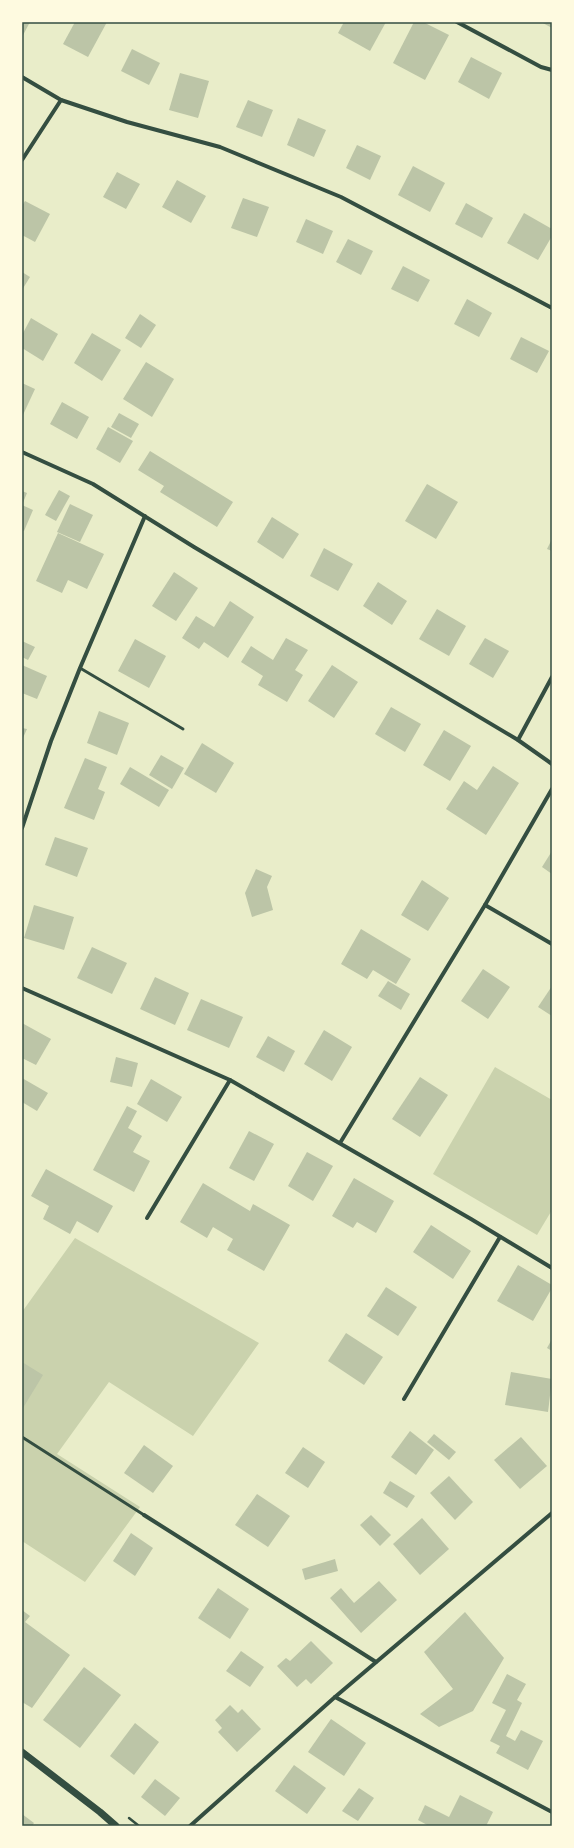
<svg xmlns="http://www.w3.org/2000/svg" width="574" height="1848" font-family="'Archivo Narrow',sans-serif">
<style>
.green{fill:#cad2ad}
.building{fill:#bcc5a7}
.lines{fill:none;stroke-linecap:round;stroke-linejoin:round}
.path{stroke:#344e41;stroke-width:2.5}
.service{stroke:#344e41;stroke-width:3}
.minor{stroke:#344e41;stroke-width:4}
.tertiary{stroke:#344e41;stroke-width:7}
.neatline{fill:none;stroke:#344e41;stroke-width:1.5}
</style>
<rect width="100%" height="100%" fill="#e9edc9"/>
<g class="green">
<path d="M495,1067L552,1100V1210L537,1235L433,1174Z"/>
<path d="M75,1238L259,1343L193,1436L109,1382L57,1454L140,1507L85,1582L22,1541V1312Z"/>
</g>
<g class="building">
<path d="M22,22H30L22,37Z"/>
<path d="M75,22H107L88,57L63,44Z"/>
<path d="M344,22H386L370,51L338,33Z"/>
<path d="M414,22H423L449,35L425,80L393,63Z"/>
<path d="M541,22H552V28Z"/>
<path d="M132,49L160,63L149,85L121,71Z"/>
<path d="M471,57L502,73L489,99L458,82Z"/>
<path d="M180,73L209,81L198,118L169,110Z"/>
<path d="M248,100L273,110L262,137L236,127Z"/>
<path d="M298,118L326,130L314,157L287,145Z"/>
<path d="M357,145L381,156L370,180L346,168Z"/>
<path d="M413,166L445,183L430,212L398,195Z"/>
<path d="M117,172L140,184L126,209L103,197Z"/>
<path d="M177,180L206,196L191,223L162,207Z"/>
<path d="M243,198L269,207L257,237L231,228Z"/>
<path d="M25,201L50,214L35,242L22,235V206Z"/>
<path d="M466,203L493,218L482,238L455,224Z"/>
<path d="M524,213L552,229V236L538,260L507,243Z"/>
<path d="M306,219L333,231L323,254L296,242Z"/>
<path d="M348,239L373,251L361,275L336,262Z"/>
<path d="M403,266L430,280L418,302L391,289Z"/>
<path d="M22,272L30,277L22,290Z"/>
<path d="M467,299L492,313L479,337L454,324Z"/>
<path d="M140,314L156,325L141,348L125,338Z"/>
<path d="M31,318L58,334L43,361L22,348V335Z"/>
<path d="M92,333L121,350L102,381L74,363Z"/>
<path d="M521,337L549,351L537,373L510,359Z"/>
<path d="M146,362L174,379L152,417L123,399Z"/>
<path d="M22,383L35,389L22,417Z"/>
<path d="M62,402L89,417L77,439L50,424Z"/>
<path d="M119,413L139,424L131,438L111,427Z"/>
<path d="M108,427L133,441L120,463L96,449Z"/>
<path d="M150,451L233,502L217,527L160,492L164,486L138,470Z"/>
<path d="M427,484L458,502L436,539L405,521Z"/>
<path d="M59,490L70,496L56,521L45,515Z"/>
<path d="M22,491L27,493L22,505Z"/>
<path d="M70,504L93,515L80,542L57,532Z"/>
<path d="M22,505L33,510L24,531L22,530Z"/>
<path d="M272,517L299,534L283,559L257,542Z"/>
<path d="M58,533L104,554L87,589L68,580L62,593L36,581Z"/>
<path d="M552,539V551L547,549Z"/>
<path d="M324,548L353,564L338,591L310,576Z"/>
<path d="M174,572L198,588L176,621L152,606Z"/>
<path d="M378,582L407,601L392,625L363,606Z"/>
<path d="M230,601L254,617L228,658L204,642L199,649L182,638L196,616L214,627Z"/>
<path d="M437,609L466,626L449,656L419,639Z"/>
<path d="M286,638L308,650L295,670L303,675L287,702L258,685L263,676L241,662L251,646L273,660Z"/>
<path d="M485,638L509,651L493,678L469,664Z"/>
<path d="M135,639L166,656L149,688L118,671Z"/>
<path d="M22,641L35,647L28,660L22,657Z"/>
<path d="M22,665L47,676L37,699L22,693Z"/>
<path d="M332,665L358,682L334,718L308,701Z"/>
<path d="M391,707L421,724L405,752L375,734Z"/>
<path d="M99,711L129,723L117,755L87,743Z"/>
<path d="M22,728L27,729L22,740Z"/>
<path d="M444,730L471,746L450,781L423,765Z"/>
<path d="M202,743L234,763L216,793L184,774Z"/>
<path d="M161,755L184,768L172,789L149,775Z"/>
<path d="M85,758L107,767L98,789L105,792L94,820L64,808Z"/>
<path d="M493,766L519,783L486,835L446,809L464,781L477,790Z"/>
<path d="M130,767L169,790L159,807L120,784Z"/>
<path d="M55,837L88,848L77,877L45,865Z"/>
<path d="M552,851V874L542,867Z"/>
<path d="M256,869L272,876L267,887L273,910L252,917L245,893Z"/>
<path d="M422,880L449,898L428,931L401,915Z"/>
<path d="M34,905L74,917L64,950L24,938Z"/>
<path d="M361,929L411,959L396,984L373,970L367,979L341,964Z"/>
<path d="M92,947L127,963L112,994L77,978Z"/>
<path d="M483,969L510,987L488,1019L461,1001Z"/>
<path d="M155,977L189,993L175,1025L140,1009Z"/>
<path d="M388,981L410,994L401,1010L378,996Z"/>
<path d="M552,986V1016L538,1007Z"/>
<path d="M201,999L243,1017L229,1048L187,1030Z"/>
<path d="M22,1023L51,1039L36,1065L22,1058Z"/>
<path d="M324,1030L352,1047L332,1081L304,1064Z"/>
<path d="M268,1036L295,1051L284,1072L256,1057Z"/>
<path d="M116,1057L138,1063L132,1087L110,1082Z"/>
<path d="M420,1077L448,1095L420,1137L392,1119Z"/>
<path d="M22,1078L48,1093L37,1111L22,1102Z"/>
<path d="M151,1079L182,1097L167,1122L137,1104Z"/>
<path d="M127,1106L137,1111L128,1128L142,1136L133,1152L150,1161L134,1192L93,1170Z"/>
<path d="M249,1131L274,1144L254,1181L229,1168Z"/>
<path d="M307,1152L333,1166L313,1201L288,1186Z"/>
<path d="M46,1169L113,1206L98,1233L77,1221L70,1234L43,1219L49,1206L31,1196Z"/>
<path d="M354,1178L394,1201L376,1233L357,1222L353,1228L332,1216Z"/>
<path d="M203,1183L250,1211L253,1204L290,1225L264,1271L227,1250L233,1239L213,1227L207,1238L180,1222Z"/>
<path d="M431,1225L471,1251L453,1279L413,1252Z"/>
<path d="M518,1265L552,1285V1288L533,1321L497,1301Z"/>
<path d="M386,1287L417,1307L398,1336L367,1316Z"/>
<path d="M346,1333L383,1357L364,1385L328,1361Z"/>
<path d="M552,1339V1351L547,1348Z"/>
<path d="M22,1362L43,1375L23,1408L22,1407Z"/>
<path d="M511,1372L552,1379L548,1412L505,1405Z"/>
<path d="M410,1431L434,1450L416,1475L391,1457Z"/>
<path d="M434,1434L456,1452L449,1460L427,1442Z"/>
<path d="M521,1437L547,1466L520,1489L494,1460Z"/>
<path d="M144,1445L173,1466L153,1493L124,1473Z"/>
<path d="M303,1447L325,1462L308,1488L285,1473Z"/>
<path d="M449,1476L473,1502L455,1520L430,1493Z"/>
<path d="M390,1481L415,1496L407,1508L383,1493Z"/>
<path d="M257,1494L290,1516L268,1547L235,1525Z"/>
<path d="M371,1515L391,1535L380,1546L360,1525Z"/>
<path d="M422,1518L449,1549L420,1575L393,1544Z"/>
<path d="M131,1533L153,1548L135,1576L113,1561Z"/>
<path d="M335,1559L338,1571L305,1580L302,1569Z"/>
<path d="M379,1581L397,1600L361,1633L330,1598L341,1588L354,1603Z"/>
<path d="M218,1588L249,1609L230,1639L198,1618Z"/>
<path d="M22,1610L30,1616L25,1622L70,1655L32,1708L22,1702Z"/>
<path d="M465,1612L504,1658L473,1711L439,1727L420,1714L453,1689L424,1652Z"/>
<path d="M311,1641L333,1663L311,1684L306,1679L297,1687L277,1666L286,1658L290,1661Z"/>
<path d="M241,1651L264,1667L250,1687L226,1671Z"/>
<path d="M84,1667L121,1695L80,1748L43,1720Z"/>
<path d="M507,1674L526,1684L517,1700L522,1703L506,1736L515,1741L521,1730L543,1741L528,1770L496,1753L500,1746L490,1741L506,1710L492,1703Z"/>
<path d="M230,1705L238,1713L242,1709L261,1729L237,1752L218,1732L222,1728L215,1720Z"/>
<path d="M331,1719L366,1743L344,1776L308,1752Z"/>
<path d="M135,1723L159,1742L134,1775L110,1756Z"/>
<path d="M294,1765L326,1788L307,1814L275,1791Z"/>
<path d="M155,1779L180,1798L165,1816L141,1797Z"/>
<path d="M359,1788L374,1798L358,1821L342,1811Z"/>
<path d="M460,1795L493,1812L486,1826H429L418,1820L425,1805L449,1817Z"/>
<path d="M22,1814L34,1823L32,1826H22Z"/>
</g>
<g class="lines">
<path class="path" d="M129,1818L139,1826"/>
<g class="service">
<path d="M80,668L183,729"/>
<path d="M22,1437L144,1515"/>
</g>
<g class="minor">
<path d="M457,22L541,67L552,70"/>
<path d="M22,77L61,100L127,122L220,147L341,197L552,308"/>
<path d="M22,160L61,100"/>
<path d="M22,452L93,484L194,547L518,740L552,764"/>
<path d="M518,740L552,677"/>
<path d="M22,828L51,741L80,668L145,516"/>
<path d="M485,905L552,944"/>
<path d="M22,988L230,1080L471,1219L552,1268"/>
<path d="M340,1143L485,905L552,789"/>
<path d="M147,1218L230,1080"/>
<path d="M404,1399L500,1237"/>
<path d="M144,1515L376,1662"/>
<path d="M335,1697L552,1812"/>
<path d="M190,1826L335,1697L552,1513"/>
</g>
<path class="tertiary" d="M22,1752L100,1812L116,1826"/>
</g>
<rect width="574" height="1848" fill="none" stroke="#fefae0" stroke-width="46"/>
<rect x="23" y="23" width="528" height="1802" class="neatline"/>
</svg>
